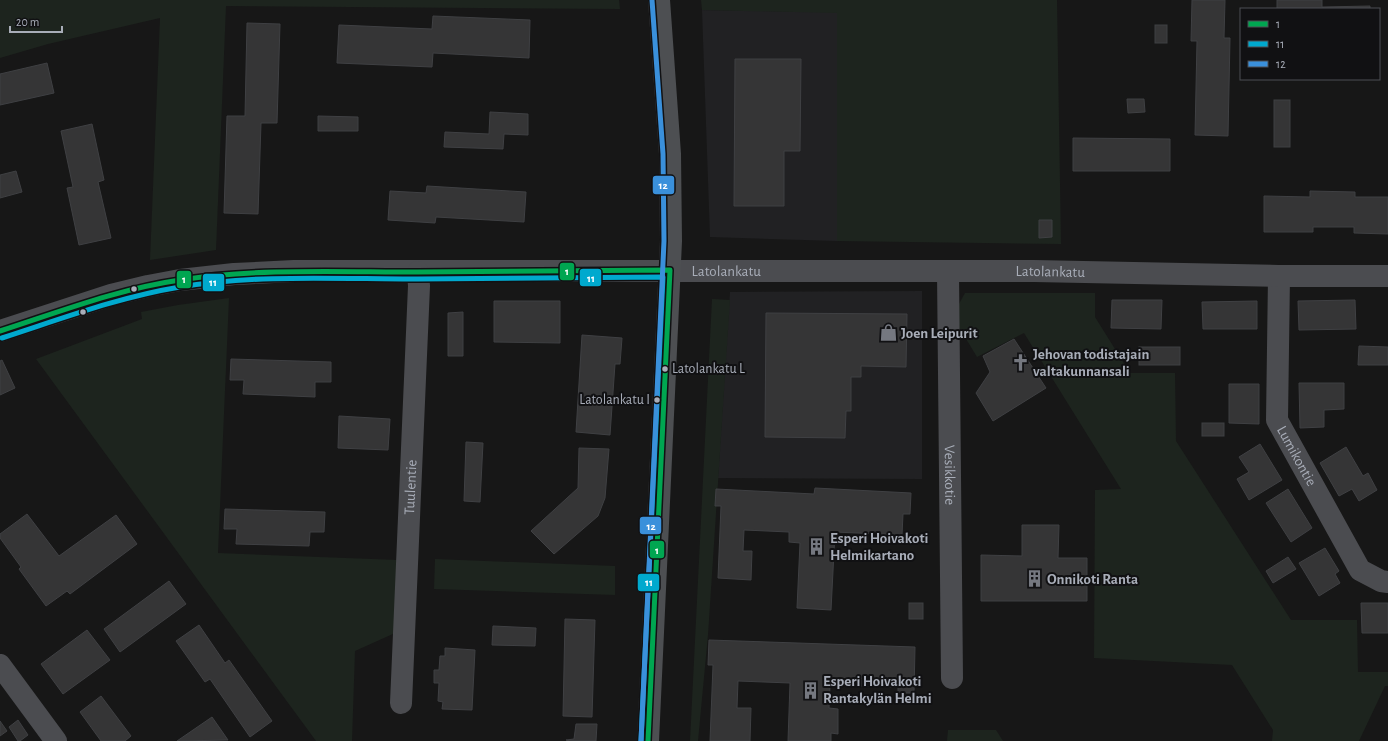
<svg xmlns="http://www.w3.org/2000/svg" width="1388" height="741" font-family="'Alegreya Sans',sans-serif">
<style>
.built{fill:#212123}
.green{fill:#1d241e}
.building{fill:#353536;stroke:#3f4043}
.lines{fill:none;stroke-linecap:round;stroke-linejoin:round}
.minor{stroke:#4b4c50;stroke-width:22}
.major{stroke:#4d4f52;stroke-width:22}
.bus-1-casing{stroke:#111113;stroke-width:8}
.bus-2-casing{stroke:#111113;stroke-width:8}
.bus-3-casing{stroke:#111113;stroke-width:8}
.bus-1{stroke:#00a651;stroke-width:5}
.bus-2{stroke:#00a9ce;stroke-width:5}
.bus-3{stroke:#3a90db;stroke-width:5}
.bus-dot{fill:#a8adb8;stroke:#111113;stroke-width:1.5}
.labels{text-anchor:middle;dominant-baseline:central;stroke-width:4;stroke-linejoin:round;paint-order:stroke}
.bus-label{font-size:14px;fill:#a8adb8;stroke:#111113;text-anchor:start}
.street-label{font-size:15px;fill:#a8adb8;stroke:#111113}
.poi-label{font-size:15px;font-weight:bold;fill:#a8adb8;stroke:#111113;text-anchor:start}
.line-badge{stroke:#111113;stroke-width:1.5}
.badge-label{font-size:11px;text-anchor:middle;font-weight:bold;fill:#fff}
</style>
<rect width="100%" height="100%" fill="#171717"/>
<g class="built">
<path d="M702,10L837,12V241L710,237Z"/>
<path d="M922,291V479L718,478L730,292Z"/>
</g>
<g class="green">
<path d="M0,0H619L620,9L226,6L216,250L150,260L160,18L48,44L0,58Z"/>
<path d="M701,0H1057L1061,244L837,241V13L702,10Z"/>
<path d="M965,293H1095V317L1130,373H1175L1176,441L1291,620H1357L1358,672H1388V686H1385L1359,741H1272L1273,730L1232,665L1094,658L1095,490L1121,489L1024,333L977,357L957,324L955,311Z"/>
<path d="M229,298L218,553L398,560L395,633L355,651L352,741H316L36,359L142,319L141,312L178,305Z"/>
<path d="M712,299L730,300L708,635L698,741H690Z"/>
<path d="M435,559L615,566V595L434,589Z"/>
<path d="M948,730H996L1003,741H947Z"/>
</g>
<g class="building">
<path d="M1192,0H1225L1224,38H1230L1228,136L1195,135L1197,41H1191Z"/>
<path d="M1277,0H1322V7L1370,6V9H1277Z"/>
<path d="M433,16L530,20L529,58L433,53L432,67L337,63L339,25L432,29Z"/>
<path d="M247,23L280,24L277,123H261L258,214L224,213L227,116H245Z"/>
<rect x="1155" y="25" width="12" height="18"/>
<path d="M735,59H801L800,151H784V206H734Z"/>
<path d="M47,63L54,93L0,105V74Z"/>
<path d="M1127,99H1144L1145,112L1128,113Z"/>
<rect x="1274" y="100" width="16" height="47"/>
<path d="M490,112L528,114V135L504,134L503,149L444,147L445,132L489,134Z"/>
<path d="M318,116L358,117V131H318Z"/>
<path d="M92,124L104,180L98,182L111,238L79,245L67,188L73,187L61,131Z"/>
<path d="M1073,138L1170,139V171H1073Z"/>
<path d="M16,171L22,192L0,198V175Z"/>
<path d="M427,186L526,192L524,222L436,217L435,223L388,220L390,191L426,193Z"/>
<path d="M1310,191L1355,192V197H1388V234L1354,233V227H1313V232H1264V196L1310,197Z"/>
<path d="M1039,220H1052V237L1039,238Z"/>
<path d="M1112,300H1162L1161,329L1111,328Z"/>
<path d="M1355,300L1356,329L1299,330L1298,301Z"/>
<path d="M494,301H560V343L494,342Z"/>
<path d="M1257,301V329H1203L1202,302Z"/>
<path d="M463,312V356H448V313Z"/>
<path d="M766,313L907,314L906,367L861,366V377H851V411H846L845,438L765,437Z"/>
<path d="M582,335L622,338L620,364H615L610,435L576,432Z"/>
<path d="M1014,339L1046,388L993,421L976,393L990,372L983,356Z"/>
<path d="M1359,346L1388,347V365H1358Z"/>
<rect x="1139" y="347" width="41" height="18"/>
<path d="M231,359L331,362V382H315V397L243,394L244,380H230Z"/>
<path d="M2,360L15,388L0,395V361Z"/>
<path d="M1299,383H1344V409L1324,410V427L1300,428Z"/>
<path d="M1229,384H1259V424L1229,423Z"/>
<path d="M339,416L390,419L388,450L338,448Z"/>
<rect x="1202" y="423" width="22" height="13"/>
<path d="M466,442L483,443L480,502L464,501Z"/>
<path d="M1260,444L1282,480L1249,500L1237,479L1249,472L1239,457Z"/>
<path d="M1346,447L1363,476L1368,473L1377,490L1359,501L1352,489L1339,496L1320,463Z"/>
<path d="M579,448L609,449L605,498L598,516L554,554L531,531L578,488Z"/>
<path d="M815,488L911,493L910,514H903L902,535L835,532L831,610L797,608L800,543L789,542V532L744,530L743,551H752L751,580L718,578L721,506H715L716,489L814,494Z"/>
<path d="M1288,489L1312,528L1291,542L1266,503Z"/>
<path d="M225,509L325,512L324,532H310L309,546L236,544L237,529H224Z"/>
<path d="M27,514L59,556L116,515L137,544L70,594L67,591L46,606L19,569L21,567L0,538V534Z"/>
<path d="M1022,525H1059L1058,558H1087V601H981V555L1022,556Z"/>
<path d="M1325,548L1339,571L1335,574L1340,583L1319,596L1299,563Z"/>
<path d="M1288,557L1296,569L1273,583L1266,571Z"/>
<path d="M169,581L186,604L120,652L104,629Z"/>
<rect x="909" y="603" width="14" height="16"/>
<path d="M1361,603H1388V633H1362Z"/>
<path d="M565,619L595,620L592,717L563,716Z"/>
<path d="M199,625L225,663L229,660L272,721L250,737L210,679L205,682L176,641Z"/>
<path d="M493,626L536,628L535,646L492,645Z"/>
<path d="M87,630L110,660L63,694L41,664Z"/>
<path d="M709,640L915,647L914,693H898V687L830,685L829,708L838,709V734L831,733V741H788L790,683L738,681L737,708H751L750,741H710L713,665H708Z"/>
<path d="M445,648L475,650L472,710L442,709L443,702L438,701L439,683H434V670H439L440,656H445Z"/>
<path d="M101,696L131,736L125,741H101L80,712Z"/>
<path d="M212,717L228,740L177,741Z"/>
<path d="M18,720L28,735L20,741H18L9,727Z"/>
<path d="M0,721L7,731L0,736Z"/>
<path d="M576,724H597L596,741H570L566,740L574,739Z"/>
</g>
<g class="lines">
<g class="minor">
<path id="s1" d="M948,272L952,678"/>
<path id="s2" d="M1279,276L1277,420L1360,570L1381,581L1388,582"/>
<path id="s3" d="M0,331L111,295L148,286L180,280L234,274L294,271H1034L1279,276H1388"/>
<path d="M0,665L56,741"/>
<path id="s4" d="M401,703L419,286L418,272"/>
</g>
<path class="major" d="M648,741L671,241L670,154L659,0"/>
<defs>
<path id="bus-1" d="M0,331C59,312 118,289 180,280C259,268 339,272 418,272C502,272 586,271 670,270L648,741"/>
<path id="bus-2" d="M2,338C61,319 119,297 180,287C258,274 338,279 418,279C499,279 581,278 663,277L641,741"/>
<path id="bus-3" d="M641,741L664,241L663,154L652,0"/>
</defs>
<use href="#bus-1" class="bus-1-casing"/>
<use href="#bus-2" class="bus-2-casing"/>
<use href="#bus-3" class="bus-3-casing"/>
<use href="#bus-1" class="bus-1"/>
<use href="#bus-2" class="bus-2"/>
<use href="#bus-3" class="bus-3"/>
</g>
<defs>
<symbol id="shop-bare" viewBox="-9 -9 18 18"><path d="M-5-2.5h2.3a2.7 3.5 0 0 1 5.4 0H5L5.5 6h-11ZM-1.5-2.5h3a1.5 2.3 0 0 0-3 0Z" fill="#757880" stroke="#111113" stroke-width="2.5" paint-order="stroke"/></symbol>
<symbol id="church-bare" viewBox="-9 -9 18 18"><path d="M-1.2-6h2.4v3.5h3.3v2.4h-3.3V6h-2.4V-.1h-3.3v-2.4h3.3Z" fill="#757880" stroke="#111113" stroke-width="2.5" paint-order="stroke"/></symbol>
<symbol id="building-bare" viewBox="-9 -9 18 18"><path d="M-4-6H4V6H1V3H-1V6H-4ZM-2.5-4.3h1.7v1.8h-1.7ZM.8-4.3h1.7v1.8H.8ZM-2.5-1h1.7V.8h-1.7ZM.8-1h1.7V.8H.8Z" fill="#757880" stroke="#111113" stroke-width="2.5" paint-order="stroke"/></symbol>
</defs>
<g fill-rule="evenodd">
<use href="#shop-bare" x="876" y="320" width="25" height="25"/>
<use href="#church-bare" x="1008" y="350" width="25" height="25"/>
<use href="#building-bare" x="804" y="534" width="25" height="25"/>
<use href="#building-bare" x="1022" y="566" width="25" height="25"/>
<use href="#building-bare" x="798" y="678" width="25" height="25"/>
</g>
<g class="bus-dot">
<circle cx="134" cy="289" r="3.5"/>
<circle cx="83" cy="312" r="3.5"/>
<circle cx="665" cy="369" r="3.5"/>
<circle cx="657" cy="400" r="3.5"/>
</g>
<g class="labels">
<g class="bus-label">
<text x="672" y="369">Latolankatu L</text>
<text x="650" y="400" text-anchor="end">Latolankatu I</text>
</g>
<g class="street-label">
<text stroke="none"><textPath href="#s3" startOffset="734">Latolankatu</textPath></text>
<text stroke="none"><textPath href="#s3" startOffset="1058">Latolankatu</textPath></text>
<text stroke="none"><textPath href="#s2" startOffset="185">Lumikontie</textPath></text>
<text stroke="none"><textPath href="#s1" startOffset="203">Vesikkotie</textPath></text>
<text stroke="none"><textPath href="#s4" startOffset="216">Tuulentie</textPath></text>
</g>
<g class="poi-label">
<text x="901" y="333">Joen Leipurit</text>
<text x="1033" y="354">Jehovan todistajain<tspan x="1033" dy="17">valtakunnansali</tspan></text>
<text x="830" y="538">Esperi Hoivakoti<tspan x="830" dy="17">Helmikartano</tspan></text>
<text x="1047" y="579">Onnikoti Ranta</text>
<text x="823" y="681">Esperi Hoivakoti<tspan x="823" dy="17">Rantakylän Helmi</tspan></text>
</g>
</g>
<g class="line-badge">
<rect x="652" y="175" width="23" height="20" rx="4" fill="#3a90db"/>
<rect x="559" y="262" width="16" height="19" rx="4" fill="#00a651"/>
<rect x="579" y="268" width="23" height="19" rx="4" fill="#00a9ce"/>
<rect x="176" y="270" width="16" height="19" rx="4" fill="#00a651"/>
<rect x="202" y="273" width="23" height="19" rx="4" fill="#00a9ce"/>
<rect x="639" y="516" width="23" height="19" rx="4" fill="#3a90db"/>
<rect x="649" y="540" width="16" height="19" rx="4" fill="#00a651"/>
<rect x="637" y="573" width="23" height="19" rx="4" fill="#00a9ce"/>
</g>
<g class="badge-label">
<text x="663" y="189">12</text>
<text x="567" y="275">1</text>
<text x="591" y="282">11</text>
<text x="184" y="283">1</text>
<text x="213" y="286">11</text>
<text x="651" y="530">12</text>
<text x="657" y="554">1</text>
<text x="649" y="586">11</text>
</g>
<rect x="1240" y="8" width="140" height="72" fill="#111113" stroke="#4d4f55"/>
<rect x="1248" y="21" width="20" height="6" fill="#00a651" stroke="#4d4f55"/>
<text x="1276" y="28" font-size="12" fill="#a8adb8">1</text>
<rect x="1248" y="41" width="20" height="6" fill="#00a9ce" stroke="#4d4f55"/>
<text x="1276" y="48" font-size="12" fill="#a8adb8">11</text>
<rect x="1248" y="61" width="20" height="6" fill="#3a90db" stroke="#4d4f55"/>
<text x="1276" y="68" font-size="12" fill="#a8adb8">12</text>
<path d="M10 26v6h52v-6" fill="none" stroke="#a8adb8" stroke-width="2"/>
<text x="16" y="26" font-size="12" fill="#a8adb8" stroke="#111113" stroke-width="3" paint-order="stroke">20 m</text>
</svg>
